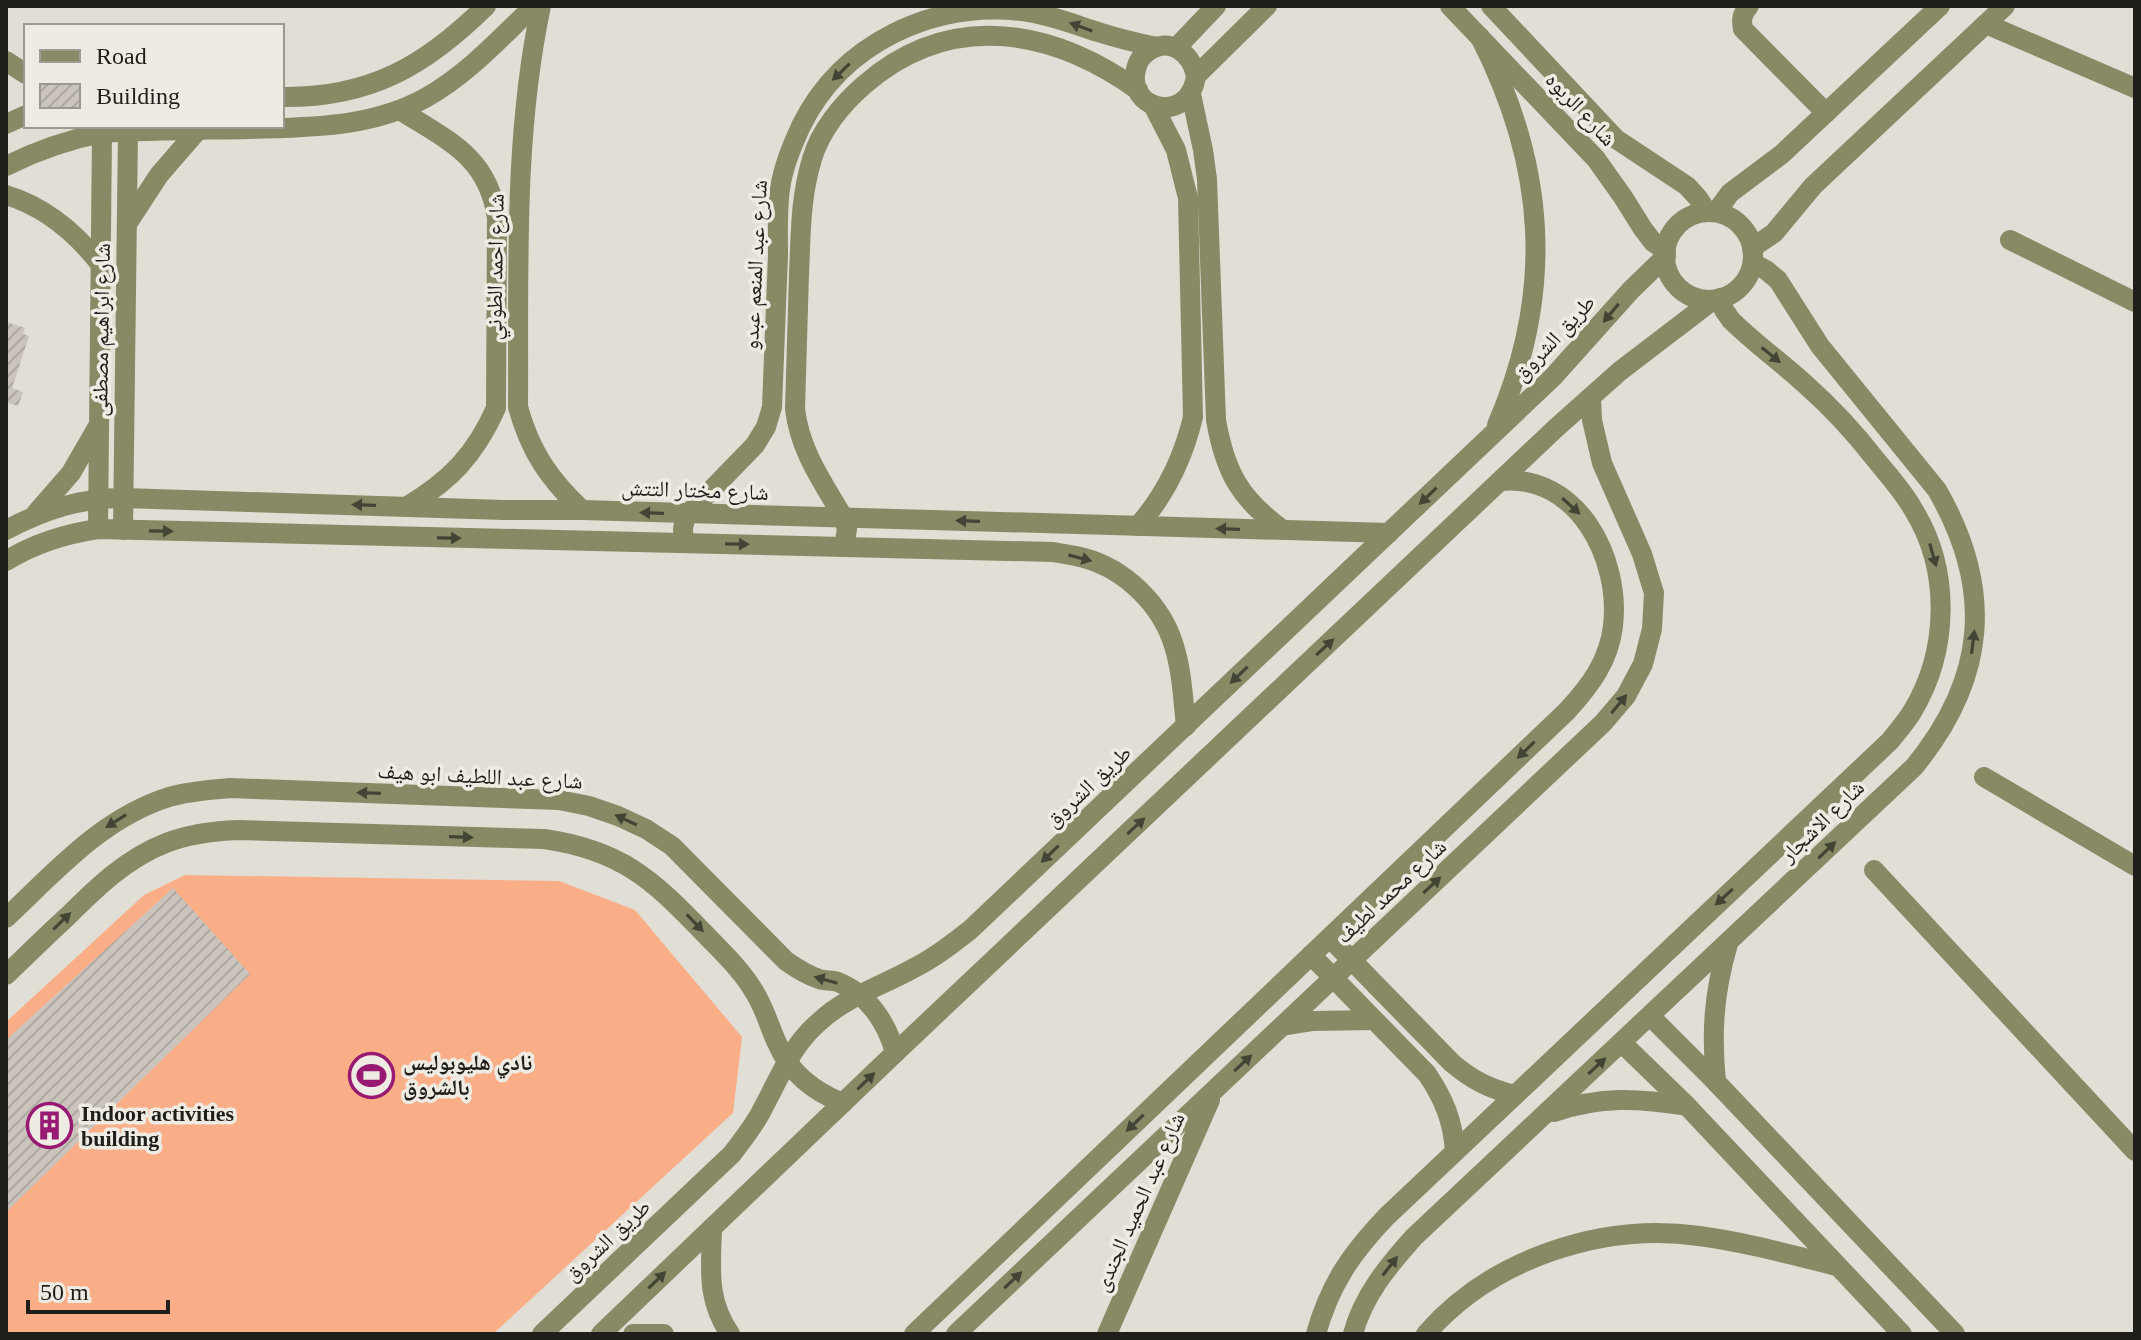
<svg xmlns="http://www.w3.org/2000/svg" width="2141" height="1340" font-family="'Times New Roman','Noto Naskh Arabic',serif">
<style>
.garden{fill:#faae88}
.building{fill:url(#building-hatch)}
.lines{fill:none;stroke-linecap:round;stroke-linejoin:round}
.minor{stroke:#888a66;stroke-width:20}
.oneway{fill:#444435}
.labels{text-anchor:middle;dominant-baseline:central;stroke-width:7;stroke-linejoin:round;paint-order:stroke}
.street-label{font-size:22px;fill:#201e1b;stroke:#eeebe3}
.poi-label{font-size:22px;font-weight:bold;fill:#201e1b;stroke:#eeebe3;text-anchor:start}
</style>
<defs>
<pattern id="building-hatch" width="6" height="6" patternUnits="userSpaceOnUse" patternTransform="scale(2)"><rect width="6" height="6" fill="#cac4bd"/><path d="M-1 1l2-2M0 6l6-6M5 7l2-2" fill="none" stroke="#ada8a2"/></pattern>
</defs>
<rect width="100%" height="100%" fill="#e1ded6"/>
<path class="garden" d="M185,875L559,881L635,910L742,1037L733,1113L493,1334H6V1022L144,895Z"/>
<g class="building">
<path d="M6,322L25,328L23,334L29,336L12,388L23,392L18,406L6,402Z"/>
<path d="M173,888L250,974L6,1212V1040Z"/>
</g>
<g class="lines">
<g class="minor">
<path d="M541,6C513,138 519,273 518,407C530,451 549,479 582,510"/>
<path d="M1450,6L1596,159L1623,197L1643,229L1653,242L1666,251"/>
<path d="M1491,6L1616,139L1687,186L1698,198L1707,212"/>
<path d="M1749,6C1742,14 1741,19 1743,29L1826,113"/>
<path d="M1986,24L2135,88"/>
<path d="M1480,37C1546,166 1555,291 1497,425"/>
<path d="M1176,48L1216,6"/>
<path d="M6,61L26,74"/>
<path d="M1196,76C1191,52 1168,35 1146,53C1139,58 1136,66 1135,75C1132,113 1190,122 1196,76L1267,6"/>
<path d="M1191,94L1203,150L1207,179L1216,420C1225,472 1240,499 1283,530"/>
<path d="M282,97C370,98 425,66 486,6"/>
<path d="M400,110C448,141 488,156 497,218L496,408C475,455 450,481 406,507"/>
<path d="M6,124L26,115"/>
<path d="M6,166C38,150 66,140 102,133C151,130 200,130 249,129C310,127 372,128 427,97C468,74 500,38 534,6"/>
<path d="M6,195C46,207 76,233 101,265"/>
<path d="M1716,212L1730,193L1782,154L1940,6"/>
<circle cx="1709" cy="256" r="44"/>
<path d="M127,224L159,175L198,130"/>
<path d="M2010,240L2135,302"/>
<path d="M1752,248L1774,233L1813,186L2005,6"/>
<path d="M37,512L71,473L97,428"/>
<path d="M1138,526C1166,494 1183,459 1193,417L1188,198L1176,150L1153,105"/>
<path d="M98,529L102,133"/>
<path d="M6,530C44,510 80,498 123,498L504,510H582L1389,533"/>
<path d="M123,530L128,131"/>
<path d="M685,543C682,532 682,525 688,514L755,445L766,427L772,407C774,356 776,306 778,255C778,234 777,210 780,189C783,167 792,146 801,126C842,43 932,1 1022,11C1048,14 1073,24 1098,32C1117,38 1137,43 1157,47"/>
<path d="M844,547L847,529L843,517C822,481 800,451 795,409C796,364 798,319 799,274C801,233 800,199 812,159C820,131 842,104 864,85C950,10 1051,28 1138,90"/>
<path d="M6,561C35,543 64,534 98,529L1053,552C1063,554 1074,555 1084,558C1125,569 1162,605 1174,646C1182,671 1183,699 1186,726"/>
<path d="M1984,777L2135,866"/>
<path d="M1874,870L2135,1151"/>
<path d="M6,918C56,871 102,818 169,797C189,791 210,790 230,788L559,800L589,806L618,816L646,829L672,846L786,961C796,968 807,975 819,979C825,981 832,980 838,982C868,994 887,1023 895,1053"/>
<path d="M1330,938L1452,1063C1472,1080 1490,1089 1515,1095"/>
<path d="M1311,955L1427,1074C1444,1099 1453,1121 1455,1152"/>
<path d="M6,975C27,955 47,935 68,916C97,887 127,858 166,843C189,834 213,831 238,830L544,839C621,850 652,879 704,933C722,952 742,970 755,993C765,1009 769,1026 777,1043C789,1072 814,1092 843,1103"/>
<path d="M1650,1016L1716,1082L1955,1334"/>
<path d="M1282,1026L1313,1021L1374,1020"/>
<path d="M1622,1043L1687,1106L1902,1334"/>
<path d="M1716,1082C1711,1032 1714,992 1728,944"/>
<path d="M1554,1112C1601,1096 1638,1098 1687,1106"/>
<path d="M712,1228C711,1268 706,1299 730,1334"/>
<path d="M542,1334L732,1154C743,1139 755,1125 763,1108C780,1077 791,1046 819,1022C847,996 882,986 914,968C934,958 952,944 970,930L1553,377L1631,290L1666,256"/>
<path d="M601,1334L895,1053L1556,428L1620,371L1713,300"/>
<path d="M633,1334H664"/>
<path d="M914,1334L1567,711C1590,686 1609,661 1613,626C1621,558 1577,473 1500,481"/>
<path d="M956,1334L1603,723L1626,696L1643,664L1652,629L1654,593L1642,554L1602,463L1592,420L1591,397"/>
<path d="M1107,1334L1210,1100"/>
<path d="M1316,1334C1330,1284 1351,1254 1386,1217L1890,741C1897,732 1906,722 1912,712C1949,651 1951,570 1913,509C1903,491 1889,476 1876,460C1855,433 1831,407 1805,384C1781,362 1754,343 1731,320L1724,310L1720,298"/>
<path d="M1353,1334C1363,1296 1388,1266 1414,1237L1914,767C1987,678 1994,589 1937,490L1820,346L1778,280L1766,270L1753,263"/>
<path d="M1426,1334C1491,1259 1602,1222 1699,1236C1745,1242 1792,1255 1837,1266"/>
</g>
</g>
<defs><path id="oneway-solid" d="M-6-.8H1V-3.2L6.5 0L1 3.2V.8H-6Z" transform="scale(2)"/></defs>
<g class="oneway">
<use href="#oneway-solid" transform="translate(1081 27) rotate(-160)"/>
<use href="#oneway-solid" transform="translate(841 72) rotate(136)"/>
<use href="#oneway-solid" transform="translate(1611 313) rotate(130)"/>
<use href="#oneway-solid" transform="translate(1771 355) rotate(39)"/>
<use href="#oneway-solid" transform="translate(1428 496) rotate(136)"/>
<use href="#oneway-solid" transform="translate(364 505) rotate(-178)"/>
<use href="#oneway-solid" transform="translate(1571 506) rotate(42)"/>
<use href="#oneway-solid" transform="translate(652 513) rotate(-178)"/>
<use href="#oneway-solid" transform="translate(968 521) rotate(-178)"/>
<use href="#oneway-solid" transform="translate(1228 529) rotate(-178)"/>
<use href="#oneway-solid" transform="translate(161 531) rotate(1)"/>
<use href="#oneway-solid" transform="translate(449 538) rotate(1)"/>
<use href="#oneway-solid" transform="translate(737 544) rotate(1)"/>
<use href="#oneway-solid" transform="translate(1933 555) rotate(74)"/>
<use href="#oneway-solid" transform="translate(1080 558) rotate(15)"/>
<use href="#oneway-solid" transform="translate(1973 642) rotate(-83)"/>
<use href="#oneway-solid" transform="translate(1325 647) rotate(-43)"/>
<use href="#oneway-solid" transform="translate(1239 675) rotate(136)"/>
<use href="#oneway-solid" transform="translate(1619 704) rotate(-50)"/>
<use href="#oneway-solid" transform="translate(1526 750) rotate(136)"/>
<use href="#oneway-solid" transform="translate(369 793) rotate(-178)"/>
<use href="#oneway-solid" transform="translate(626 820) rotate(-155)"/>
<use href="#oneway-solid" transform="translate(116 821) rotate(148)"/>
<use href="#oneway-solid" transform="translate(1136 826) rotate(-43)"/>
<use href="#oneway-solid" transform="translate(461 837) rotate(2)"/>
<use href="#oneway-solid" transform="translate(1827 850) rotate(-44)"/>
<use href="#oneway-solid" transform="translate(1050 854) rotate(136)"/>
<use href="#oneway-solid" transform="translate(1432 885) rotate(-43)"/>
<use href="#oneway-solid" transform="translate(1724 897) rotate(137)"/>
<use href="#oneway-solid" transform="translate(62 921) rotate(-44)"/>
<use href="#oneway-solid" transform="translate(695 923) rotate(46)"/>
<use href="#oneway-solid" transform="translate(826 980) rotate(-164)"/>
<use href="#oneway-solid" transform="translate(1243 1063) rotate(-43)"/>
<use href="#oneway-solid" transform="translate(1597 1066) rotate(-43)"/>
<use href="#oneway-solid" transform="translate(866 1081) rotate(-44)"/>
<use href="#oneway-solid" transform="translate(1135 1123) rotate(136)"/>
<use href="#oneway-solid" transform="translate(1390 1266) rotate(-52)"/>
<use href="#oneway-solid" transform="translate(657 1280) rotate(-44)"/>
<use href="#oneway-solid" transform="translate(1013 1280) rotate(-43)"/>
</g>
<defs>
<symbol id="stadium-ring" viewBox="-11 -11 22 22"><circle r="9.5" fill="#eeebe3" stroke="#981971" stroke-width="1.5"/><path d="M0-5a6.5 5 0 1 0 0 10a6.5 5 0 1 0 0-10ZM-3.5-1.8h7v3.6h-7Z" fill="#981971"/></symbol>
<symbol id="building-ring" viewBox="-11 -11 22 22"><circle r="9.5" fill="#eeebe3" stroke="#981971" stroke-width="1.5"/><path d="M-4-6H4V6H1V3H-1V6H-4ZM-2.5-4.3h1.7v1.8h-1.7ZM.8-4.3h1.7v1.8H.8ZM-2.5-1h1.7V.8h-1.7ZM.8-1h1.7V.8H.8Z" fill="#981971"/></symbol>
</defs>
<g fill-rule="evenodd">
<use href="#stadium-ring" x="346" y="1050" width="51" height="51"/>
<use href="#building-ring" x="24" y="1100" width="51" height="51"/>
</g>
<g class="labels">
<g class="street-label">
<text transform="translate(1581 109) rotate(47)">شارع الربوه</text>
<text transform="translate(755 265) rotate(-87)">شارع عبد المنعم عبدو</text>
<text transform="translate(495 267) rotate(-89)">شارع احمد الطوني</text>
<text transform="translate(101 330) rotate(-89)">شارع ابراهيم مصطفى</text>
<text transform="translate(1554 338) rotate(-47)">طريق الشروق</text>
<text transform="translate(695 490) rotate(2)">شارع مختار التتش</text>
<text transform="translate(480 776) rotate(3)">شارع عبد اللطيف ابو هيف</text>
<text transform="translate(1088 786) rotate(-43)">طريق الشروق</text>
<text transform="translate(1822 821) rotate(-44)">شارع الاشجار</text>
<text transform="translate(1391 891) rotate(-43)">شارع محمد لطيف</text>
<text transform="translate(1139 1202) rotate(-66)">شارع عبد الحميد الجندى</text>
<text transform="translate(607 1240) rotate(-43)">طريق الشروق</text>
</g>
<g class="poi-label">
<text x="403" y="1062">نادي هليوبوليس<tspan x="403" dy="25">بالشروق</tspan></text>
<text x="81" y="1113">Indoor activities<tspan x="81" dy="25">building</tspan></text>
</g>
</g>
<rect width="2141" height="1340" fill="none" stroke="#201e1b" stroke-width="16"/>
<rect x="24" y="24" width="260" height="104" fill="#eeebe3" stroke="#9c9993" stroke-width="2"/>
<rect x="40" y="50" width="40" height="12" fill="#888a66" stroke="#9c9993" stroke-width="2"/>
<text x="96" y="64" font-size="24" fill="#201e1b">Road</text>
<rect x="40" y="84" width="40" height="24" fill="url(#building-hatch)" stroke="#9c9993" stroke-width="2"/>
<text x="96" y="104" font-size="24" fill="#201e1b">Building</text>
<path d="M28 1300v12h140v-12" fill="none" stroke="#201e1b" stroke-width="4"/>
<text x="40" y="1300" font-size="24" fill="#201e1b" stroke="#eeebe3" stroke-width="6" paint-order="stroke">50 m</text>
</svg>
